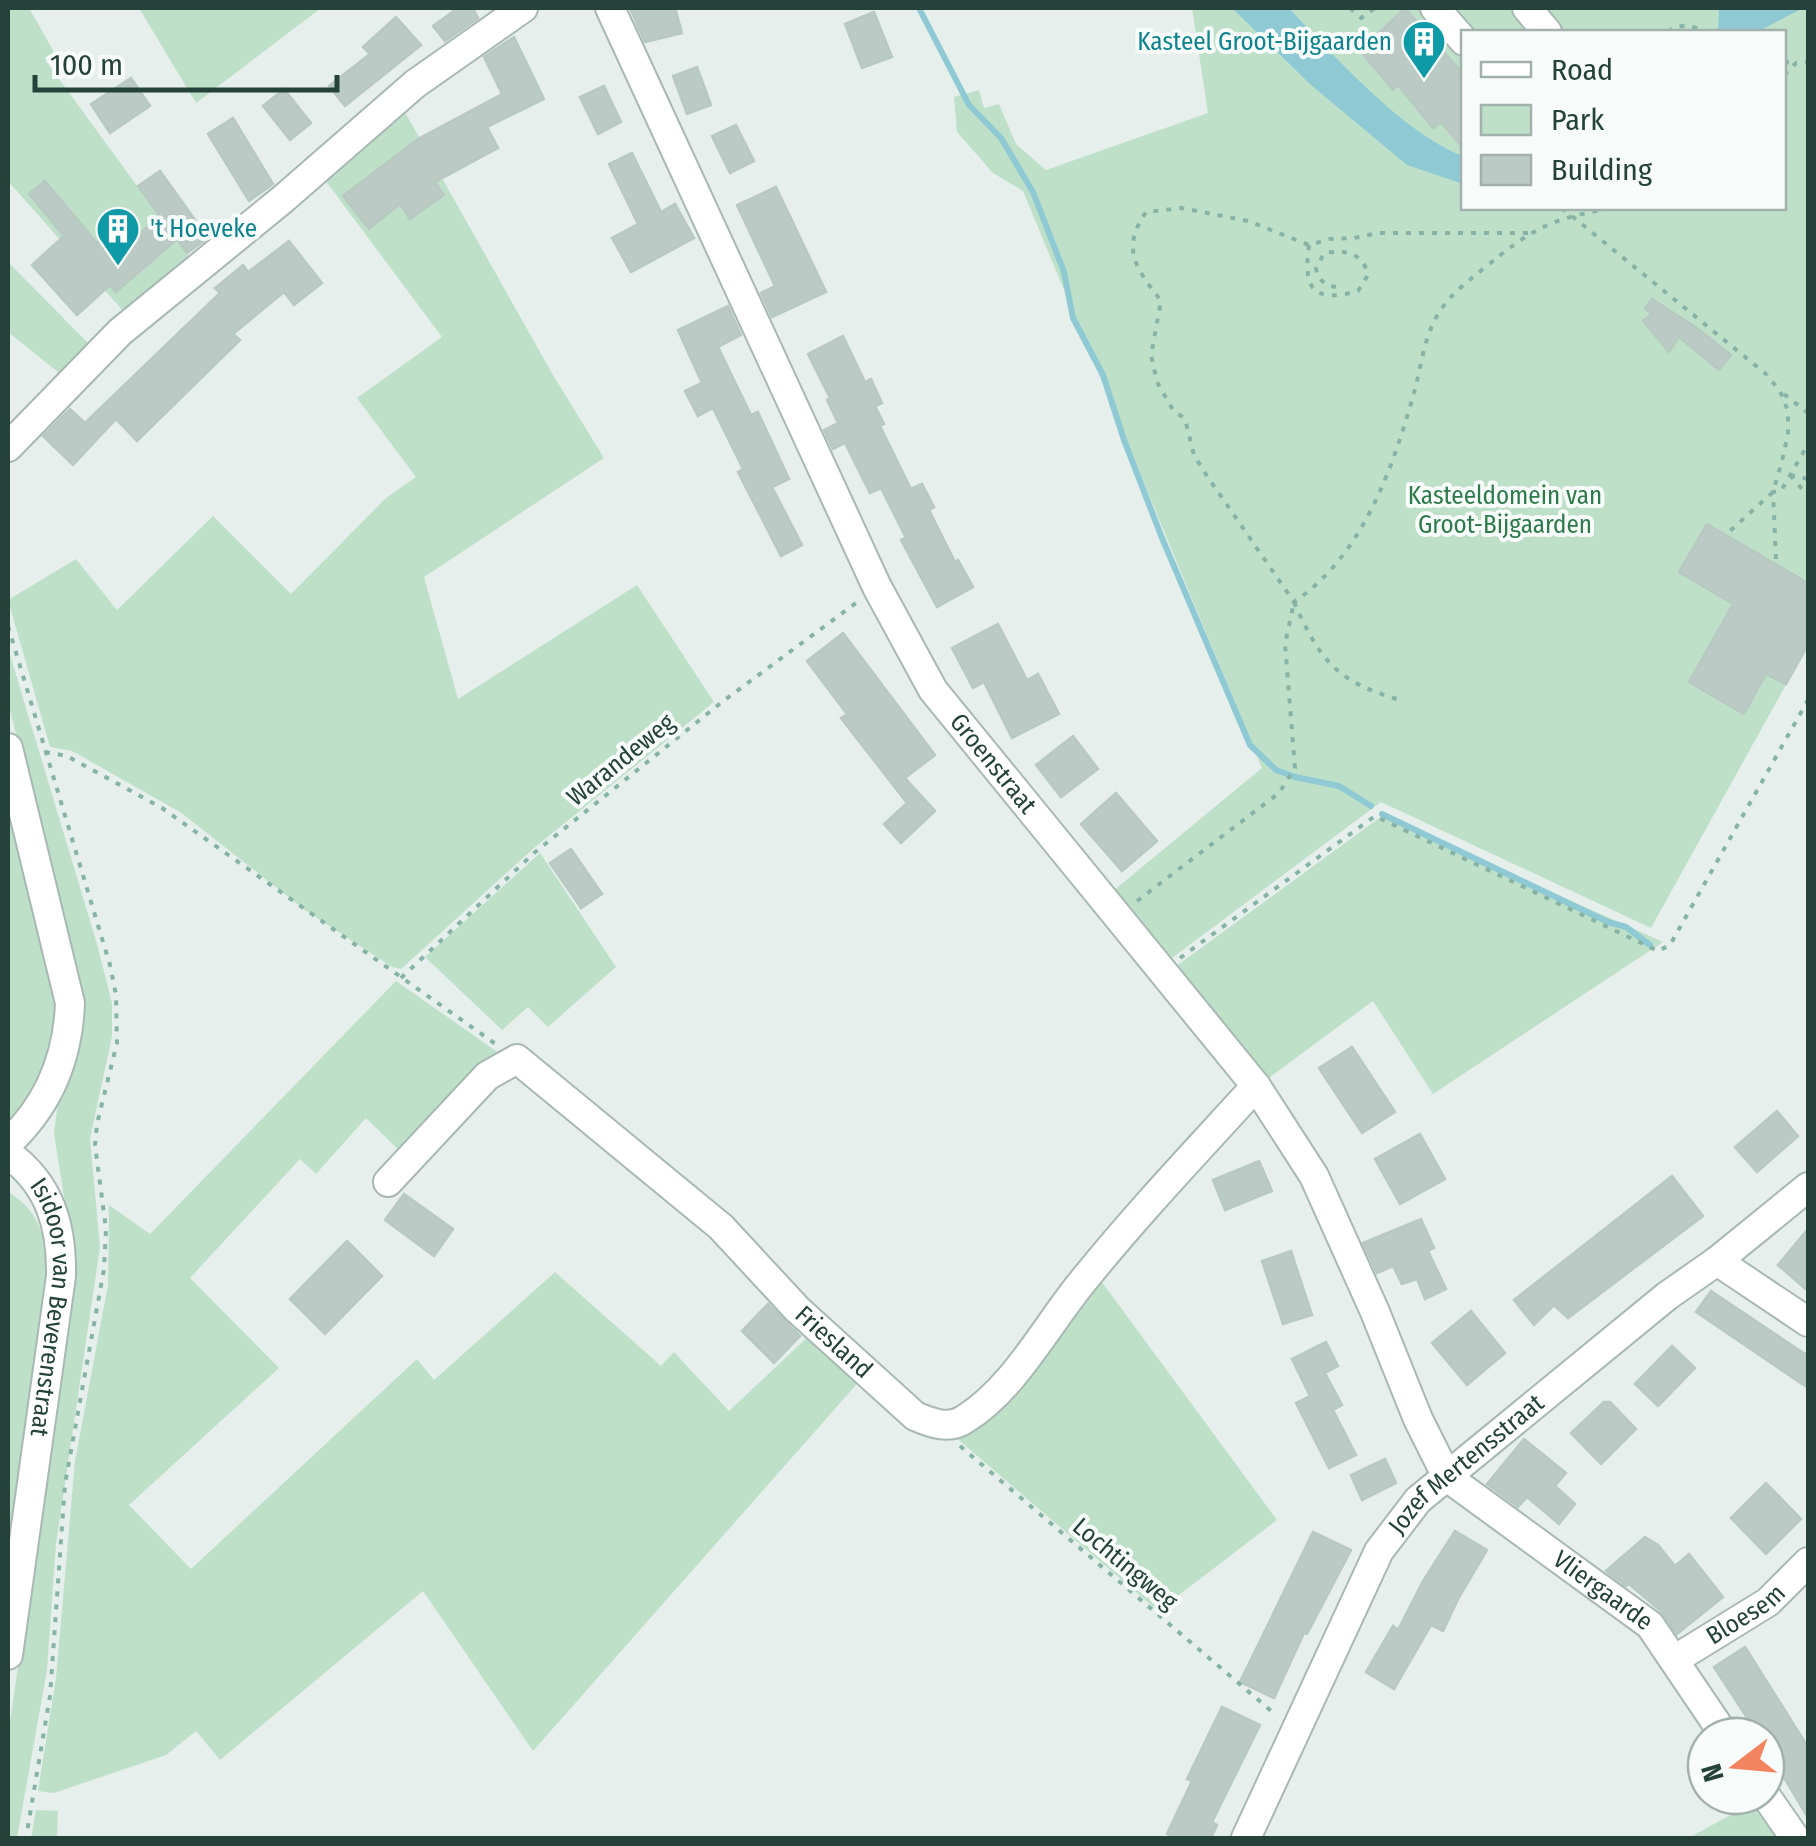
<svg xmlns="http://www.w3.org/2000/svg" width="1816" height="1846" font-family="'Fira Sans Condensed',sans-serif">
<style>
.green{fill:#bfe0c8;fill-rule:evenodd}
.water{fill:#8ec9d4}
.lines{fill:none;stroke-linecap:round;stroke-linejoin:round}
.stream{stroke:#8ec9d4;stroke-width:6}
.building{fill:#bbcac4;stroke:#b8c9c2;stroke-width:2.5}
.minor-casing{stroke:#a8b8b2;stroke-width:32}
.path{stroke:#86b3a5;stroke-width:4;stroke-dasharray:5 8;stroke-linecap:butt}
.minor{stroke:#fff;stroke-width:28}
.labels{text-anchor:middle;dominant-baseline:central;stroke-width:8;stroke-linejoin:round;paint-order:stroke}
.culture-label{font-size:25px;fill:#0d838f;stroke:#f7fbf9;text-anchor:end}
.park-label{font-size:25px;fill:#2d7a4b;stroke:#f7fbf9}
.street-label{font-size:25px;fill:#24423a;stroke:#f7fbf9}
</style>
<rect width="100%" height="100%" fill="#e6efeb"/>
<g class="green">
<path d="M8,8H29L54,52L46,61L191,260L125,313L8,181Z"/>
<path d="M139,8H321L196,103Z"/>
<path d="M1192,8H1808V645L1651,928L1381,802L1168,961L1113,891L1262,768L1023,191L993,173L957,132L954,97L979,90L984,108L999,104L1016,144L1046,170L1208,113ZM1464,32H1784V208H1464Z"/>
<path d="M402,107L553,375L604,458L424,577L458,699L637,585L714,702L534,848L401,969L392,967L305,910L180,812L72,751L50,747L8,600L76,559L117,610L213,516L291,594L386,498L416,477L357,398L442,337L322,176Z"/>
<path d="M8,262L92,347L63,376L8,332Z"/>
<path d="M8,648L97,944L112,1003V1036L90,1139L100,1247L56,1544L47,1670L17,1838H8V1735L62,1368L74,1261L54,1133L58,1102L75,1059L81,1032L45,850L8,702Z"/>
<path d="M8,805C21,860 62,982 55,1034C50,1069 29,1096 8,1122Z"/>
<path d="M1382,816L1663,942L1433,1094L1373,1001L1266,1080L1175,967Z"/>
<path d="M540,853L616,967L548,1027L528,1007L502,1030L425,957Z"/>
<path d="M396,981L506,1058L405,1156L366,1118L316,1174L300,1159L190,1278L279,1368L129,1505L191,1569L417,1359L434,1380L555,1272L661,1366L674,1352L729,1411L813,1332L863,1377L533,1751L423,1591L220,1760L196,1731L166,1755L54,1793L38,1791L56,1678L75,1461L108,1285L109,1205L150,1234Z"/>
<path d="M8,1192C43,1212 46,1243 48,1280L8,1567Z"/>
<path d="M1096,1274L1277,1520L1158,1611L947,1430Z"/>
<path d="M1751,1804L1778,1838H1693L1692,1836Z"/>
<path d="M36,1810L58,1811L57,1838H31Z"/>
</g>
<g class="water">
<path d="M1232,8H1289C1332,54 1404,134 1463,156V184L1407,165L1311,85Z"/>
<path d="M1719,8H1803L1757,32H1718Z"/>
</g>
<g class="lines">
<g class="stream">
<path d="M919,8L969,105L1001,138L1033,192L1064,272L1073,318L1103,375L1124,440L1162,538L1250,745L1276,770L1295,777L1339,786L1371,806"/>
<path d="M1382,814L1608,922L1626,927L1650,945"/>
</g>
</g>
<g class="building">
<path d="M458,8H473L478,18L445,41L433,26Z"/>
<path d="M630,8H675L682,33L645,42Z"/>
<path d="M1405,8L1464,75V149L1441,122L1433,128L1398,85L1393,90L1362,53L1382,36L1379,33Z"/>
<path d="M874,12L892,57L862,68L845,24Z"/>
<path d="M396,17L421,45L345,106L329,86L370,54L363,47Z"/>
<path d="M514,37L544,99L487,127L498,148L435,182L444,195L410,219L400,204L369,229L343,196L418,139L502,94L484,57Z"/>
<path d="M697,67L711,105L687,114L673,76Z"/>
<path d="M131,78L150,106L110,133L91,104Z"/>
<path d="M604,86L621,122L598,134L580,97Z"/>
<path d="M284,89L311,123L290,140L263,106Z"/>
<path d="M233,118L273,184L249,201L208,134Z"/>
<path d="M736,125L754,161L730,173L712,136Z"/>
<path d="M632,153L661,212L675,204L694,238L631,272L612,238L638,224L609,164Z"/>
<path d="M160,171L208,238L187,253L177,239L116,292L110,285L77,315L32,265L64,236L29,194L45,181L97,243L105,236L118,252L160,216L138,186Z"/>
<path d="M776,187L826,292L772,317L761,293L775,286L737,205Z"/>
<path d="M289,241L322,283L294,305L284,292L233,334L240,340L137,441L116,419L73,465L43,436L70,409L85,423L220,293L215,288L243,265L248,272Z"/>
<path d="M1652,299L1697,328L1731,355L1719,370L1679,337L1669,352L1643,321L1652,314L1645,308Z"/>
<path d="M728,306L741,335L718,347L751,415L758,412L789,479L772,487L802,545L781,556L738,472L743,469L713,408L698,416L685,391L702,383L678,330Z"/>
<path d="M843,336L865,382L871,379L882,403L875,406L884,424L880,426L911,489L922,484L934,507L929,510L955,562L958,560L973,587L937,607L901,540L906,538L881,488L870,493L845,443L833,449L824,430L838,423L827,400L830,398L808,354Z"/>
<path d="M1707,524L1808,583V645L1786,684L1766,674L1744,714L1689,682L1733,604L1679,572Z"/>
<path d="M998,624L1027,680L1038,674L1059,714L1012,738L984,682L973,688L952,648Z"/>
<path d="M843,633L935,755L905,778L935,811L901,843L884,824L907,803L841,718L847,714L807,661Z"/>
<path d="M1073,736L1098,769L1061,797L1036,765Z"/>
<path d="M1116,793L1157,841L1122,871L1081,824Z"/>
<path d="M571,849L602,894L581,908L550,863Z"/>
<path d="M1352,1047L1395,1112L1362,1133L1319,1068Z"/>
<path d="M1777,1111L1798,1136L1757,1172L1735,1147Z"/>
<path d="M1420,1134L1445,1179L1400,1204L1375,1159Z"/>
<path d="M1259,1161L1272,1191L1225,1210L1213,1180Z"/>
<path d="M1672,1176L1703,1216L1568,1318L1554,1305L1534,1325L1514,1300Z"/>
<path d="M404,1194L453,1229L434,1256L385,1220Z"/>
<path d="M1421,1219L1434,1248L1428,1251L1446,1289L1425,1299L1417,1279L1402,1284L1393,1266L1377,1273L1363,1243Z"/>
<path d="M1808,1229V1291L1778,1265Z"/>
<path d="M347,1241L382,1276L325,1334L290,1299Z"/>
<path d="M1291,1251L1312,1315L1283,1324L1262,1261Z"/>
<path d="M1711,1291L1808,1356V1388L1696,1312Z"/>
<path d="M768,1304L800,1336L774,1363L742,1331Z"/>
<path d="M1471,1311L1505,1353L1467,1385L1432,1343Z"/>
<path d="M1326,1342L1338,1366L1325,1373L1342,1405L1333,1410L1356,1455L1329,1468L1296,1403L1310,1396L1292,1359Z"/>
<path d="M1672,1346L1695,1368L1658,1406L1635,1384Z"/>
<path d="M1604,1402H1610L1636,1429L1601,1464L1571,1433Z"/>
<path d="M1524,1439L1566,1473L1555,1486L1575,1504L1559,1524L1527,1497L1518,1507L1487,1484Z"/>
<path d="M1385,1459L1396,1483L1362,1500L1351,1475Z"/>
<path d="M1766,1483L1801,1519L1766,1554L1731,1518Z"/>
<path d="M1455,1531L1487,1550L1458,1599L1443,1631L1431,1625L1394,1689L1366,1672L1393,1626L1398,1630L1423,1581Z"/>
<path d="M1313,1532L1351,1550L1307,1634L1304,1633L1274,1698L1240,1682Z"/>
<path d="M1645,1537L1658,1545L1675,1566L1689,1554L1723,1597L1677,1634L1661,1611L1629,1584L1626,1586L1606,1571Z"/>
<path d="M1745,1647L1808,1747V1818L1766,1747V1736H1759L1714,1667Z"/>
<path d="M1222,1707L1260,1725L1212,1822L1217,1825L1211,1838H1176L1167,1834L1192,1781L1187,1779Z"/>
</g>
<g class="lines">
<defs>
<g id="minor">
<path id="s1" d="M610,8L877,587L933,690L1256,1086L1314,1176L1375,1312L1418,1419L1447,1477L1650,1625L1725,1736"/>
<path d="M1435,8L1464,41"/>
<path d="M1527,8L1547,32"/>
<path d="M8,447L120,332L283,199L415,84L523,8"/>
<path d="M8,748L70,1003C68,1057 49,1105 8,1143"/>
<path id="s2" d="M8,1154C50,1184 62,1226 61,1276L8,1655"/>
<path id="s3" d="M388,1182L487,1076L517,1059L721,1227L797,1309L915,1416C931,1423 949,1430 965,1419C1013,1389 1044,1330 1079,1286C1134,1217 1196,1152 1256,1086"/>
<path d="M1717,1261L1808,1322"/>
<path id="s4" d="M1674,1660L1768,1602L1808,1562"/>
<path d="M1766,1796L1795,1838"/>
<path id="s5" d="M1246,1838L1379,1551L1418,1500L1667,1296L1717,1261L1808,1187"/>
</g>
</defs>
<use href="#minor" class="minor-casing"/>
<g class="path">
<path d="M1350,8L1361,18L1375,8"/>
<path d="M1668,32C1679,22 1693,26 1706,32"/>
<path d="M1784,62L1796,63"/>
<path d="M1784,75L1796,63L1808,62"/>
<path d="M1562,208L1766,374L1780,391L1788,411V434L1782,461L1773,492L1730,531"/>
<path d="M1528,233H1378L1354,238L1330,239L1309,245L1248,221L1182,208L1146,212C1120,250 1137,269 1161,301L1151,355L1157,382L1173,410L1185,419L1194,455L1207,476L1294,602C1363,555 1392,470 1414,393C1420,371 1423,346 1432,326C1443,300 1462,286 1483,269C1532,229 1549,219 1612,208"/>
<path d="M1309,245C1303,290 1313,303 1358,291L1368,275C1363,252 1345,250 1324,253L1316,269C1319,280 1324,285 1336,287"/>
<path d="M1784,394L1808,413"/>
<path d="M1790,475L1808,496"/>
<path d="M1790,475L1808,479"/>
<path d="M1776,559L1773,492L1781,491L1808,444"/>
<path d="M1294,602C1320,661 1337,682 1400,700"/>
<path d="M8,626L110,965L116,995L117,1043L97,1124L95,1145L106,1229L104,1269L65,1484L50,1696L26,1838"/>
<path d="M45,752L67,756L162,808L497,1045"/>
<path d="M1137,901L1279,793L1295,768L1285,644L1294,602"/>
<path d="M1180,958L1375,816L1658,951L1670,945L1808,700"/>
<path d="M401,978L534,853L722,702L860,600"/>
<path d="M960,1446L1276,1715"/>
</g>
<use href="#minor" class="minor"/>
</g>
<defs>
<symbol id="building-pin" viewBox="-11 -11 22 30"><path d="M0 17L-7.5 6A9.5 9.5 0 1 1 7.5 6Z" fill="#0f9aa8" stroke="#f7fbf9"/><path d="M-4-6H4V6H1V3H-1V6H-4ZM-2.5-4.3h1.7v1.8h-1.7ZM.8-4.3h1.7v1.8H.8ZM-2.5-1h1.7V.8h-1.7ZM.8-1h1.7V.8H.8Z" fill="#fff"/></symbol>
</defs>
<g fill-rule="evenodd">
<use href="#building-pin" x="1399" y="17" width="50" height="68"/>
<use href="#building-pin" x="93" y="204" width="50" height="68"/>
</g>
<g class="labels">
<g class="culture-label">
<text x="1392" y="42">Kasteel Groot-Bijgaarden</text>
<text x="150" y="229" text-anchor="start">'t Hoeveke</text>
</g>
<g class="park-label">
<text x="1505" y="496">Kasteeldomein van<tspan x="1505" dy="29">Groot-Bijgaarden</tspan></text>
</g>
<g class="street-label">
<text transform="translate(621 760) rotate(-39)">Warandeweg</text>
<text stroke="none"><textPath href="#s1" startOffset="850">Groenstraat</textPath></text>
<text stroke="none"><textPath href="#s2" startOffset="170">Isidoor van Beverenstraat</textPath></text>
<text stroke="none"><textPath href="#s3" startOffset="605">Friesland</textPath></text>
<text stroke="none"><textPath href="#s5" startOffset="440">Jozef Mertensstraat</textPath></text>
<text transform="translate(1125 1564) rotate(40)">Lochtingweg</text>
<text stroke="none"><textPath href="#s1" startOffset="1895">Vliergaarde</textPath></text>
<text stroke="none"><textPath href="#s4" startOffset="85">Bloesem</textPath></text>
</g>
</g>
<rect width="1816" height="1846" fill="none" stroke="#24423a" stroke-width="20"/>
<rect x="1461" y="30" width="325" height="180" fill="#f7fbf9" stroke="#a3b1ad" stroke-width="2.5"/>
<rect x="1481" y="62" width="50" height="15" fill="#ffffff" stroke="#a3b1ad" stroke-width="2.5"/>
<text x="1551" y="80" font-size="30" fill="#24423a">Road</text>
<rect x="1481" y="105" width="50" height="30" fill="#bfe0c8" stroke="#a3b1ad" stroke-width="2.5"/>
<text x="1551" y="130" font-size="30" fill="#24423a">Park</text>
<rect x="1481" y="155" width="50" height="30" fill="#bbcac4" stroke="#a3b1ad" stroke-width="2.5"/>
<text x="1551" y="180" font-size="30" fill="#24423a">Building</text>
<g transform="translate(1736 1766) rotate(254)"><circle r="48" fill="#f7fbf9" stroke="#a3b1ad" stroke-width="2.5"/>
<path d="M0-8L18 38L0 25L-18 38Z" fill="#f4845f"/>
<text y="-15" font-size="28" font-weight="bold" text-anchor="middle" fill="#24423a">N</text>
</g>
<path d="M35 75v15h302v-15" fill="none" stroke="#24423a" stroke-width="5"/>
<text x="50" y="75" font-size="30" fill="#24423a" stroke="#f7fbf9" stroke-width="8" paint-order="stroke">100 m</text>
</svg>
